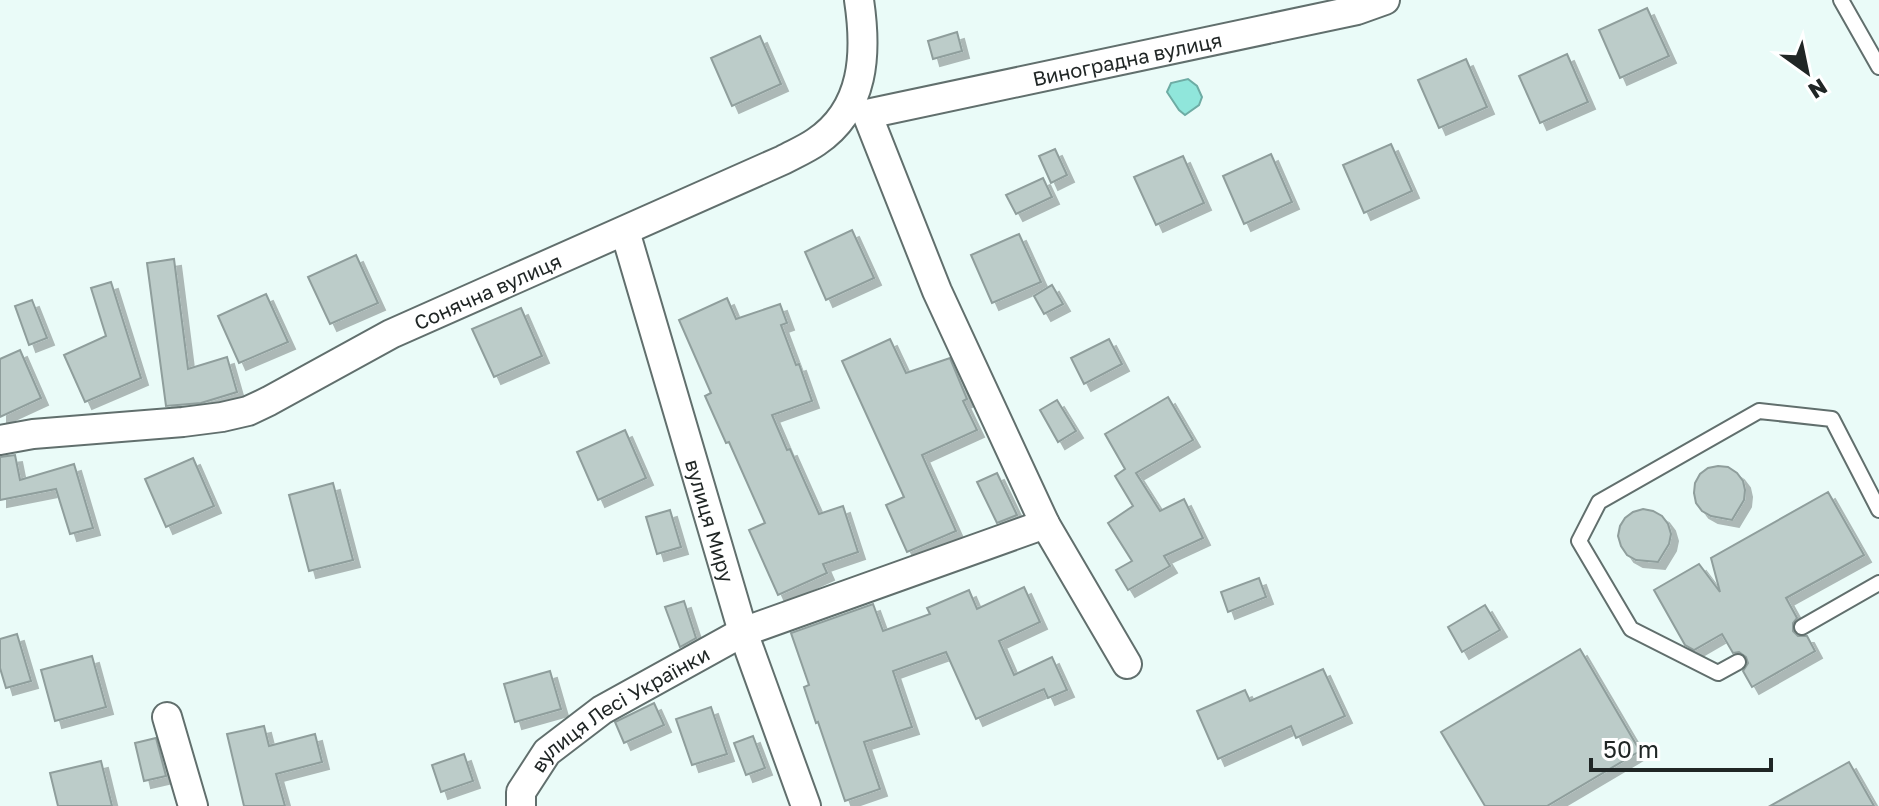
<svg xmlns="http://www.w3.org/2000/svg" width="1879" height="806" font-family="'Golos Text',sans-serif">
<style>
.water{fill:#90e6db;stroke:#6eaca4;stroke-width:2}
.building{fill:#bcccc9;stroke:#8f9e9c;stroke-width:2;filter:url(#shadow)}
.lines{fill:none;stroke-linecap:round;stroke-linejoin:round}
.lane-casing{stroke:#616f6d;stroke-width:18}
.street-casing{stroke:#616f6d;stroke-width:32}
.lane{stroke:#fff;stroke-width:14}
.street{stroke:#fff;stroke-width:28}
.labels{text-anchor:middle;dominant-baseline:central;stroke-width:6;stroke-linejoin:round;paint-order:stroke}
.street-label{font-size:20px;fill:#202625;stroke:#fff}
</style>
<defs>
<filter id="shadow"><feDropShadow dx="7" dy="7" stdDeviation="0" flood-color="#0004"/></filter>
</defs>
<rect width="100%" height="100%" fill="#eafbf8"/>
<path class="water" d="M1188,79L1197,86L1202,97L1199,105L1185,115L1179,110L1167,92L1171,83Z"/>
<g class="building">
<path d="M1647,8L1669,56L1620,78L1599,30Z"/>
<path d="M957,32L962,51L933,59L928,41Z"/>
<path d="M760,36L781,84L732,106L711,58Z"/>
<path d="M1567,54L1588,102L1540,123L1519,76Z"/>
<path d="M1466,59L1487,107L1439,128L1418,80Z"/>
<path d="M1391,144L1412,191L1364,213L1343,165Z"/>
<path d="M1055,149L1067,175L1051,183L1039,156Z"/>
<path d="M1271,154L1292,202L1244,224L1223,176Z"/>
<path d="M1183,156L1204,203L1156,225L1134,177Z"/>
<path d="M1043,178L1052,197L1016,214L1006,195Z"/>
<path d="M852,230L874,278L826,300L805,252Z"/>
<path d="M1019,234L1041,282L992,303L971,255Z"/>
<path d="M356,255L378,303L330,324L308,277Z"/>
<path d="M174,259L188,369L227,357L237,392L201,403L166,406L147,263Z"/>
<path d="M111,282L141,378L85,402L64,355L106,336L91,288Z"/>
<path d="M1052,285L1063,304L1044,314L1034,296Z"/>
<path d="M266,294L288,342L239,363L218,316Z"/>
<path d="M727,298L736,319L780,304L787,323L781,325L796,365L799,364L812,401L772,415L787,450L790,449L819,514L843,506L858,552L823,564L827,573L778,595L749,530L765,523L729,442L726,443L705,396L711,393L679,320Z"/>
<path d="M32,300L47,338L29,345L15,306Z"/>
<path d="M521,308L542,356L494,377L472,329Z"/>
<path d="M890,339L906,373L950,358L967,399L963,401L977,430L922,455L956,531L907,552L886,505L904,497L842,361Z"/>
<path d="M1109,339L1122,364L1084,384L1071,358Z"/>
<path d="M20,350L41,398L0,417V359Z"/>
<path d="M1168,397L1193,440L1136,473L1160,511L1184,499L1203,538L1164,556L1170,566L1128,590L1116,570L1132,561L1108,523L1133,506L1115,476L1125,469L1105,434Z"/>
<path d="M1057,400L1076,431L1058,442L1040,410Z"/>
<path d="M625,430L646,478L598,500L577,452Z"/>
<path d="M15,455L20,480L74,464L93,528L70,534L56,489L0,500V457Z"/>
<path d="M193,458L214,506L166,527L145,479Z"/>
<path d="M1718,466L1728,467L1737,473L1743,481L1745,490L1744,500L1732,520L1711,516L1702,511L1696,503L1694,493L1695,483L1700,474L1708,468Z"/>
<path d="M997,473L1017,515L997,523L977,482Z"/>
<path d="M333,483L353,560L309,571L289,495Z"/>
<path d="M1828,492L1864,555L1786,598L1797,618L1793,623V631L1798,636H1807L1815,651L1752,687L1743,671L1748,663L1746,657L1739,652L1733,653L1722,634L1694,650L1685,645L1654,590L1699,564L1720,592L1711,558Z"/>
<path d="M1643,509L1653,511L1662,516L1668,524L1671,534L1669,544L1658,562L1636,560L1627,555L1621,546L1618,536L1620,526L1625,518L1633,512Z"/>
<path d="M670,510L681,547L657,554L646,517Z"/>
<path d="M1259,578L1266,597L1228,612L1221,592Z"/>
<path d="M1024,587L1040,622L999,641L1014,675L1052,657L1067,690L1048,698L1044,689L976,719L946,652L893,671L912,727L864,742L880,789L845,801L818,722L816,723L804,687L809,685L791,633L873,604L883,631L930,614L927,608L969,590L977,609Z"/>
<path d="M684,601L696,638L680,647L665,607Z"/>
<path d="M1485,605L1500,630L1462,652L1448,627Z"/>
<path d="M17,634L31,681L6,688L0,668V639Z"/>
<path d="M1580,649L1640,751L1547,806H1485L1441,732Z"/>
<path d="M92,656L106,707L55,721L41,670Z"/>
<path d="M1323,669L1345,716L1296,738L1291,726L1218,759L1197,711L1245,690L1250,701Z"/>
<path d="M550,671L561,709L515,722L504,684Z"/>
<path d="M654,703L664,725L624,743L615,722Z"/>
<path d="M711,707L727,754L692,765L676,719Z"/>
<path d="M264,726L269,746L315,734L322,762L276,774L285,806H244L227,734Z"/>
<path d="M753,736L765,768L746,775L734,743Z"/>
<path d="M156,738L166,776L144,781L135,743Z"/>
<path d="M464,754L473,781L441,792L432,765Z"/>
<path d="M101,761L112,806H58L50,773Z"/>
<path d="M1849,762L1874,806H1770Z"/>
</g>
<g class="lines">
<defs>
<g id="lane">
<path d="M1841,0L1879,67"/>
<path d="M1802,627L1879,583"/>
<path d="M1738,662L1718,673L1631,629L1579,541L1599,502L1759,411L1832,419L1879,510"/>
</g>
<g id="street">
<path d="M867,114L937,291L1045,524L1127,664"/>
<path id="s1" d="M867,114L1357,10L1385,0"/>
<path id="s2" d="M625,231L743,632L806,806"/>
<path id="s3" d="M0,440L33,434L183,422L222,417L248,411L269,401L391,334L783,160C794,154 806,149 816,142C865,109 867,53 859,0"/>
<path d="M167,717L193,806"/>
<path id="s4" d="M521,806V792L547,752L602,710L743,632L1045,524"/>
</g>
</defs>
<use href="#lane" class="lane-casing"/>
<use href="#street" class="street-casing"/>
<use href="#lane" class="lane"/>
<use href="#street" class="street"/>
</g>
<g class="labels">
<g class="street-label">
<text stroke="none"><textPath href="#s1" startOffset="266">Виноградна вулиця</textPath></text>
<text stroke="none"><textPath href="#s3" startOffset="518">Сонячна вулиця</textPath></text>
<text stroke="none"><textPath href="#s2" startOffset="302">вулиця Миру</textPath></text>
<text stroke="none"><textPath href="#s4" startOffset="146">вулиця Лесі Українки</textPath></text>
</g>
</g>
<g transform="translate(1807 72) rotate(147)" stroke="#ffffff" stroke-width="6" paint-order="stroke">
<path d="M0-6L14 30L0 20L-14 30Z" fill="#202625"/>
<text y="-12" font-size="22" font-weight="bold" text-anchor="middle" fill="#202625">N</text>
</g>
<path d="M1591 758v12h180v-12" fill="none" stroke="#202625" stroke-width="4"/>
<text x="1603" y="758" font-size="24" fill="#202625" stroke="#ffffff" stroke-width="6" paint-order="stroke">50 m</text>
</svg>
